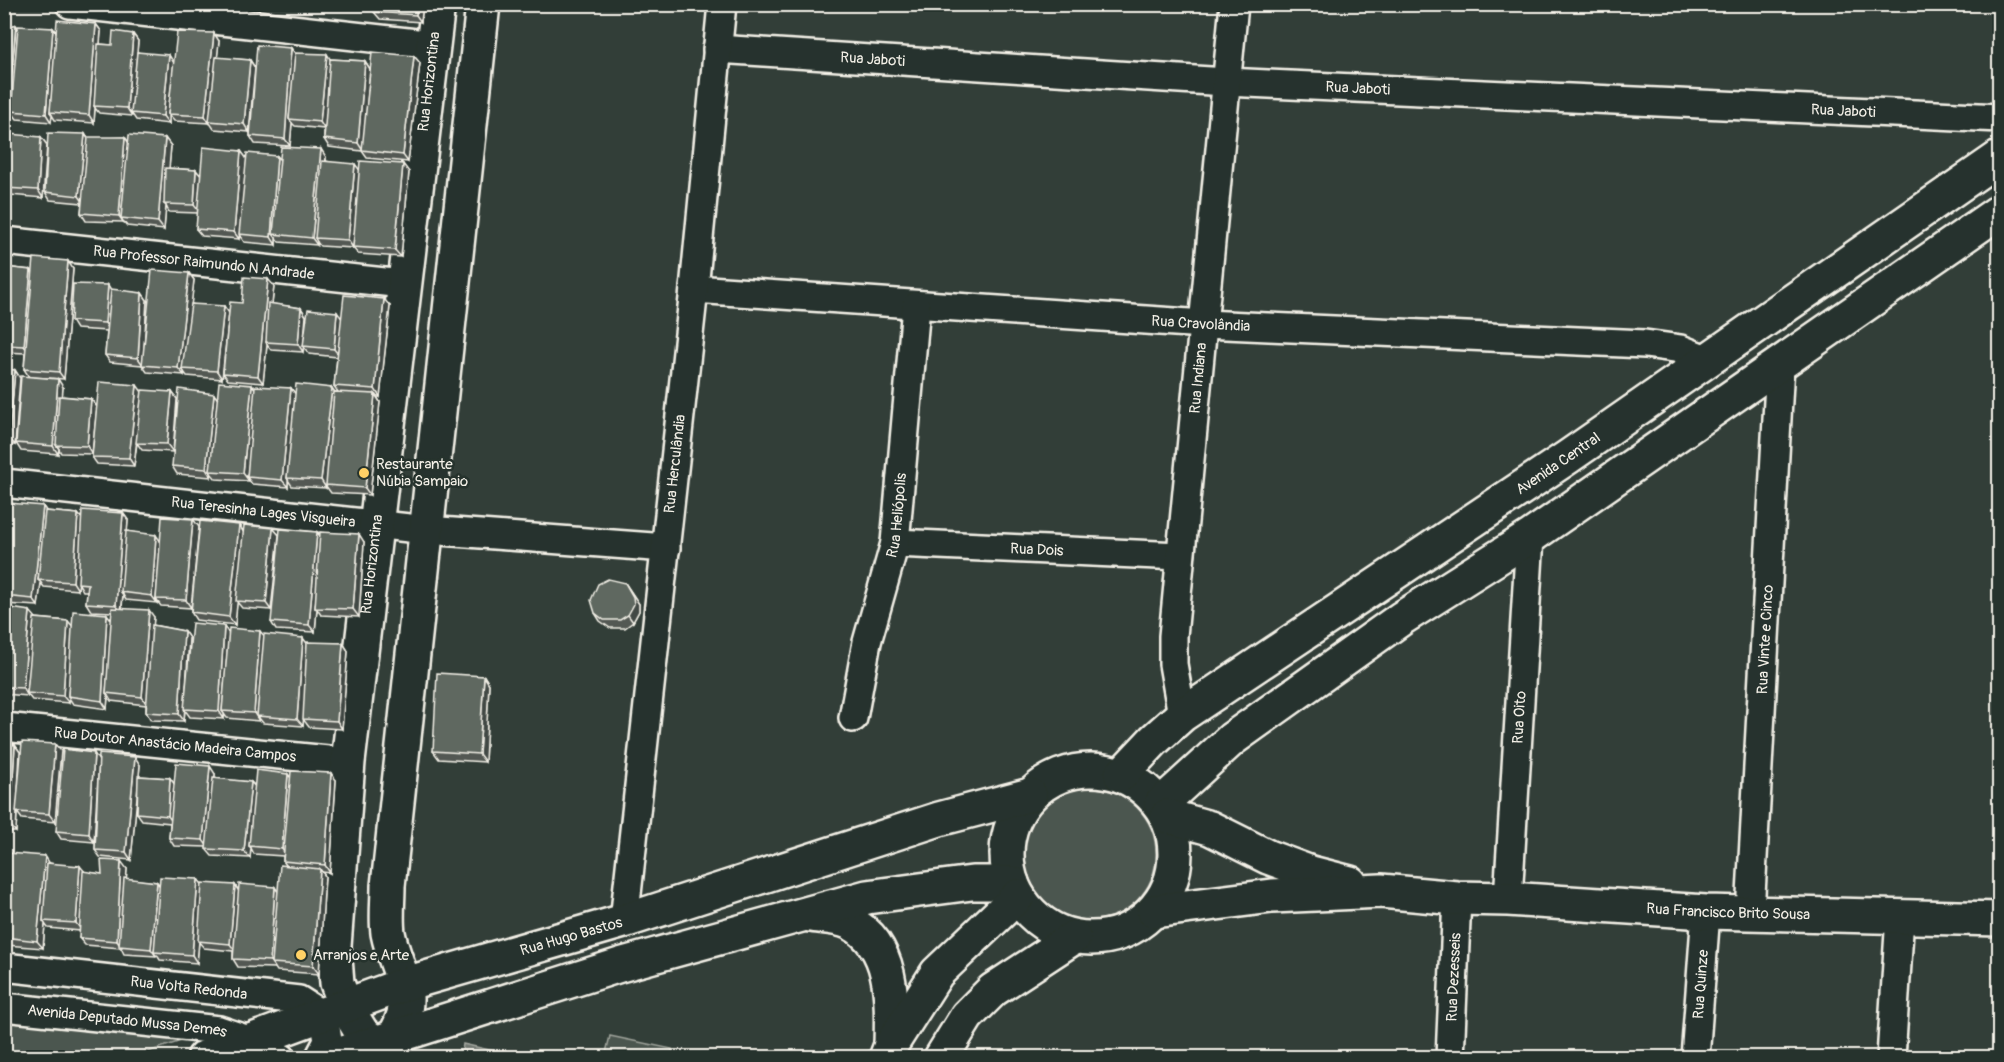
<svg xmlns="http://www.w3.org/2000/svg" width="2004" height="1062" font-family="Pangolin,sans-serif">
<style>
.green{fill:#4c564f;stroke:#a0a49c;stroke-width:1.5}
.water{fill:#727972;stroke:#a6a9a1;stroke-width:1.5}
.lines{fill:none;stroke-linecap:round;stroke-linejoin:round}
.street-casing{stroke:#f4f1e8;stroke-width:32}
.secondary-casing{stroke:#f4f1e8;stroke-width:38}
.street{stroke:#26332d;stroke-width:27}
.secondary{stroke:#26332d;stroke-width:33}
.wall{fill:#525953;stroke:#f4f1e8;stroke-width:1.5}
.shaded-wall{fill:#424944;stroke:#f4f1e8;stroke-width:1.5}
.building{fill:#5f6861;stroke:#f4f1e8;stroke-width:1.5}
.poi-dot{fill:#ffd166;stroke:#26332d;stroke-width:2}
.labels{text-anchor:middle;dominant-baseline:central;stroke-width:5;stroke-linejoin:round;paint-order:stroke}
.street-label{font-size:15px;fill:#f4f1e8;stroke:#26332d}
.poi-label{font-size:15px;fill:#f4f1e8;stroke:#26332d;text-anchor:start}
</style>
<rect width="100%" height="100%" fill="#323e38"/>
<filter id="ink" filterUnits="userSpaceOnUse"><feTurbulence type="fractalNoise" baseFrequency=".0167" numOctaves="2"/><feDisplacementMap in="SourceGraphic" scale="12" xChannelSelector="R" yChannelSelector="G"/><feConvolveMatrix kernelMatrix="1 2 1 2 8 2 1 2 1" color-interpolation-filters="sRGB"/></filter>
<g filter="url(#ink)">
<g class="green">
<circle cx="1090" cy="854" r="66"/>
<path d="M5,1019L190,1038L133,1057L5,1058Z"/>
<path d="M610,1036L672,1049L671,1057H605Z"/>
</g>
<path class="water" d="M463,1044L520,1057H461Z"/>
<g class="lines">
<defs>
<g id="street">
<path d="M70,4L434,45"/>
<path id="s1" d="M717,49L1226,82L2000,118"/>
<path id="s2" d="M4,241L403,284"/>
<path id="s3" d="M694,289L1204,324L1645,344L1681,349L1706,359"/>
<path id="s4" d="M4,483L427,530L666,548"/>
<path id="s5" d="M895,543L1180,556"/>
<path id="s6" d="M1182,715L1173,664V636L1234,4"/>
<path id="s7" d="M853,718L867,642L895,543L916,306"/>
<path id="s8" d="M4,727L348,762"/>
<path id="s9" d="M1508,899L1530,537"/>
<path id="s10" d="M1750,913L1780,364"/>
<path id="s11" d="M624,921L694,289L722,4"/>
<path id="s12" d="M4,967L299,1000L324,1016L328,1041L319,1058"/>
<path id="s13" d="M4,1007L219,1030L252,1041L282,1058"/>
<path id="s14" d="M1450,1058L1457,898"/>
<path id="s15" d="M1695,1058L1706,912"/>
<path d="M1891,1058L1900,916"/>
</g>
<g id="secondary">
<circle cx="1091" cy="854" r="84"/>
<path id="s16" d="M1121,775L1154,740L1182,715L1568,457L2000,157"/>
<path d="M1161,804L1232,739L1402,618L1530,537L2000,211"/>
<path d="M1167,816L1210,828L1268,857L1311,873L1350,883"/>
<path id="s17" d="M1154,911L1272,896L1381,891L1457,898L1508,899L1706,912L2000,919"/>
<path d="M810,915C823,917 840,917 851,923C895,946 892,1003 891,1045"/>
<path d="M395,1035C420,992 396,974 388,933C386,918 388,901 388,886L483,4"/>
<path id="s18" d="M374,1042L362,1033L346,1007L337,983L334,946L348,762L438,4"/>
<path id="s19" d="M204,1058L405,984L624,921L939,819L1030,795"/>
<path d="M328,1058L620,965L867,897L972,883H1012"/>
<path d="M886,1058L891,1045L937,973L1018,896"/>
<path d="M941,1058L967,1016L993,990L1074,937"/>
</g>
</defs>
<use href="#street" class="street-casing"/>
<use href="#secondary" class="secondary-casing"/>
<use href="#street" class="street"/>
<use href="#secondary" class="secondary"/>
</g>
<g class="wall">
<path d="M309,4H343V7Z"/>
<path d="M375,4H423L421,22L380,19L374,12Z"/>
<path d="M4,24L18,28H53L56,32L96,24L101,31L100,44L112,45L133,34L138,41L137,52L174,62L219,41L217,58L250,60L255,68L291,48L295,54L330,59L365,61L370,69L414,56L420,63L408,162L367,158L362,151L329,147L324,139V129L295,126L292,123L290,146L255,144L250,136L254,82L249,132L214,129L210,123L174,121L169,115V124L136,120L132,114V116L99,113L95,108L94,123L55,120L52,115L51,122L17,119L11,111L12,98H4Z"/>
<path d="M4,134L10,139L41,137L47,145L43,198L10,195L7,191V196H4Z"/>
<path d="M85,134L88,139L125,137L128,142L165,138L171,146L169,168L196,170L201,176L241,151L246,158L277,156L280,159L326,157V161L359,169L409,172L401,257L358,254L353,248L320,246L317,242V245L279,242L276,238V245L244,242L240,236L239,239L202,236L196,229L198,213L169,212L166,206L164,230L127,226L124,222L86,221L81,213L82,203L50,200L45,192Z"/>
<path d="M4,267L31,270L33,273L73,269L64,379L30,377L63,387L62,396L91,399L97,407L92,454L61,453L59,449L58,454L21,451L16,443L29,377L24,369L25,353L4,352Z"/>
<path d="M189,273L194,280L191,304L229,313L242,303L274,286L272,304L301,308L306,316L341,318L390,306L380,397H377L380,402L370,495L331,493L326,486V488L292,486L288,480V487L252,484L249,480V481L216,479L211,473V477L177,474L172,466L218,399L254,388H291L295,394L338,392L334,386L337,357L309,354L304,347L303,352L271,350L267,345L263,383L228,380L223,373L222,379L187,376L184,372V375L147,372L142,365L110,362L105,355L107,331L76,329L71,321L111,291L142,293L147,300L144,341Z"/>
<path d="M4,369L15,370L20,378L15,445H4Z"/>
<path d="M142,392H172L177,399L173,452L142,450L137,443L134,466L97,464L92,457Z"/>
<path d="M46,511L78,514L82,519L123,513L128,520L127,531L160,541L199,527L192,601L239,525L243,531L273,528L279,535L271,610L242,608L237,602L235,625L196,620L191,612V608L161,606L157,601V603L126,600L123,595L122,608L154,617L153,625L184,631L189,638L186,686L224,626L229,634L264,636L307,644L343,643L348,651L342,729L309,727L303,719L304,713L303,726L263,723L259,718V721L227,718L224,714V719L190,717L185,710L184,721L151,720L146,712V705L111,701L108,696L107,709L73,704L69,698V703L32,700L28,695V696L4,694V607L36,618L68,621L72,626L112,620V612L91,611L86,603L87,591H83L79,584L78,590L44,587L41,583L38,606L4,604V521L6,523Z"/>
<path d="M317,532L320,537L364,542L359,617L321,615L317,609L315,632L276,630L271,622Z"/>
<path d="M625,583L639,604V611L633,622L625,628H610L600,621L595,613Z"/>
<path d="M484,676L489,684L485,762L439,759L433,751Z"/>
<path d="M4,744L15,745L20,752L18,794L61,751L55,822L22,819L17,812L16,832H4Z"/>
<path d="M99,760L140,765L139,776L170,778L174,784L215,774V779L251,782L255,786L290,777L336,780L330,873L322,872L325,876L319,974L277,971L275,968L238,967L233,959V951L204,948L199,942L197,963L160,960L157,955L156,956L124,954L121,948L85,945L79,938L80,931L48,928L45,924L43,948L6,945L4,942V882L50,863L84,872L102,874L127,869L126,879L157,882L160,886L235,885L238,890L278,891L286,865L283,861V856L254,854L251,848L250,858L212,856L206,849L207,847L174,846L169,838L170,823L142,820L137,813L138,785L131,860L100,857L95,850L98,779L94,842L61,839L56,831Z"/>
</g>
<g class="shaded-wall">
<path d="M417,4H423L421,22L416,15Z"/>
<path d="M96,24L101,31L95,106H94L95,108L94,123L89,115Z"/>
<path d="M16,25L21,32L15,98L10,90Z"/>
<path d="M53,28L58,35L50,112L52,115L51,122L46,114Z"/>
<path d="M214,33L219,41L211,121H209L210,124L205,116Z"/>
<path d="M133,34L138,41L132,113H131L132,116L127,108Z"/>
<path d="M291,48L297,56L289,119L292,123L290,146L285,139Z"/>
<path d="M327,54L332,62L325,130L320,122Z"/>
<path d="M169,55L174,63L168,114L169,115V124L163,116Z"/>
<path d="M414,56L420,63L408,162L403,155Z"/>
<path d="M250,60L255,68L249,132L244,124Z"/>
<path d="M365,61L370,69L363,151L358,143Z"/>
<path d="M6,134L12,141L5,188L7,191V196L4,194V153Z"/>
<path d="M85,134L90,142L84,203L79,196Z"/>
<path d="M41,137L47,145L43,198L38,190Z"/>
<path d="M125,137L130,145L121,218L124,223L119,216Z"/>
<path d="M165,138L171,146L166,204H164L166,206L164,230L158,222Z"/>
<path d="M321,149L326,157L318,238H315L317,242V245L312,238Z"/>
<path d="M241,151L247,159L239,239L234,232Z"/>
<path d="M277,156L282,163L273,234L276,238V245L271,237Z"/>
<path d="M355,164L361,172L353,248L348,240Z"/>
<path d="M403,164L409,172L401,257L395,250Z"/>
<path d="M196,170L202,177L200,213L194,205Z"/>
<path d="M68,261L73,269L64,379L59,372Z"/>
<path d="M31,270L36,278L30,354L24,346Z"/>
<path d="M189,273L194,280L184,369H182L184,372V375L178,368Z"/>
<path d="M268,279L274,286L268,342H266L267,345L263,383L258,376Z"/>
<path d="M108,285L113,293L110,331L105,323Z"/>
<path d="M142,293L147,300L143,365L138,358Z"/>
<path d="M384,299L390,306L380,397L375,389Z"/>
<path d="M224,306L229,313L222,379L217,371Z"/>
<path d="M301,308L306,316L303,352L298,344Z"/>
<path d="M337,312L343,320L340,357L334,349Z"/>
<path d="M15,370L20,378L15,445L9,438Z"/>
<path d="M58,379L63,387L59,446L56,445L59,449L58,454L53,446Z"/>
<path d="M137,385L142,392L134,466L129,458Z"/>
<path d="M252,385L258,392L247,477L249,481L243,473Z"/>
<path d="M291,388L297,396L287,478L288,480V487L282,480Z"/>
<path d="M332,388L337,395L326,488L321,480Z"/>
<path d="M172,392L177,399L173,452L167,444Z"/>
<path d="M214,394L219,401L210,471L211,473V477L206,469Z"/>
<path d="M375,394L380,402L370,495L365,488Z"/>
<path d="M91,399L97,407L92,454L87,446Z"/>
<path d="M43,506L48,514L38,580L41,583L38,606L33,599Z"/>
<path d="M123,513L128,520L123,593L121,592L123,595L121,612L116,605Z"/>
<path d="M78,514L84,521L78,590L73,582Z"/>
<path d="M193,519L199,527L191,608L186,600Z"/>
<path d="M239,525L244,533L235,625L229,617Z"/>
<path d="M273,528L279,535L271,610L266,603Z"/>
<path d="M317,532L322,539L315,608L317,609L315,632L309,625Z"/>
<path d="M359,534L364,542L359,617L353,609Z"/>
<path d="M156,535L161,542L156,599L157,601V603L152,596Z"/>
<path d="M625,583L639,604V611L633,622L628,615Z"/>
<path d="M149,610L154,617L147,705L142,697Z"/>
<path d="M30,611L36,618L27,693L28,696L23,688Z"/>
<path d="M107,614L113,622L106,693L108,696L107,709L102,701Z"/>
<path d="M68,621L74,628L68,696L69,698V703L63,696Z"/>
<path d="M224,626L229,634L222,711L224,714V719L219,711Z"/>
<path d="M184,631L189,638L184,721L179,714Z"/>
<path d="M260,631L266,638L257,716L259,718V721L254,713Z"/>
<path d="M303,638L309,646L303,726L297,719Z"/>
<path d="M343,643L348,651L342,729L337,721Z"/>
<path d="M484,676L489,684L485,762L479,754Z"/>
<path d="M55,744L61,751L55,822L49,814Z"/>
<path d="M15,745L20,752L16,832L10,825Z"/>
<path d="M94,753L99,761L94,842L89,834Z"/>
<path d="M135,757L140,765L131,860L126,852Z"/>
<path d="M210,766L215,774L208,847L203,840Z"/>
<path d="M331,773L336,780L330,873L325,865Z"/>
<path d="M288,774L293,781L287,857L282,849Z"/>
<path d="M170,778L175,785L173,823L168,816Z"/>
<path d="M251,782L257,789L249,846L251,848L250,858L244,851Z"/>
<path d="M45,856L50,864L43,921L45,924L43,948L37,941Z"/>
<path d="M121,861L127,869L122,947H121L117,941Z"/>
<path d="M80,866L86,873L82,931L76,923Z"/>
<path d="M320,869L325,876L319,974L313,966Z"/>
<path d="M198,879L204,887L197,963L192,955Z"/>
<path d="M157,882L162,889L154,952L156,956L151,949Z"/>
<path d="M235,885L240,893L235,951L230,944Z"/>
<path d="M275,887L280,895L272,963L275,968L270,961Z"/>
</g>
<g class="building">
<path d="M375,4H417L416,15L374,12Z"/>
<path d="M57,20L96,24L89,115L50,112Z"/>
<path d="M4,24L16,25L10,90H4Z"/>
<path d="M18,26L53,28L46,114L11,111Z"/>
<path d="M113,31L133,34L127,108L94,106L98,44L112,45Z"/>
<path d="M177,32L214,33L205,116L168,114Z"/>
<path d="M257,45L291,48L285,139L250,136Z"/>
<path d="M137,52L169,55L163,116L131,113Z"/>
<path d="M372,52L414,56L403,155L362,150Z"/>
<path d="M295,53L327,54L320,122L289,119Z"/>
<path d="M216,57L250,60L244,124L209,121Z"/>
<path d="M330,59L365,61L358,143L324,139Z"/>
<path d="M48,133L85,134L79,196L45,192Z"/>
<path d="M4,134H6L4,153Z"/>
<path d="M10,134L41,137L38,190L5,188Z"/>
<path d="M129,135L165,138L158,222L121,218Z"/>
<path d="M88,137H125L119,216L81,213Z"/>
<path d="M203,147L241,151L234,232L196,229Z"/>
<path d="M281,147L321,149L312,238L273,234Z"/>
<path d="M247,153L277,156L271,237L239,234Z"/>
<path d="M322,161L355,164L348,240L315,238Z"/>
<path d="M360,161L403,164L395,250L353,247Z"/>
<path d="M165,168L196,170L194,205L164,204Z"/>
<path d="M34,258L68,261L59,372L24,369Z"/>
<path d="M4,267L31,270L24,346L4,345Z"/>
<path d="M152,270L189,273L178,368L142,365Z"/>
<path d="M244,277L268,279L258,376L223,373L230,302L242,303Z"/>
<path d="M73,284L108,285L105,323L71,321Z"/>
<path d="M111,289L142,293L138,358L105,355Z"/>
<path d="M344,295L384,299L375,389L334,386Z"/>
<path d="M268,303L301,308L298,344L266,342Z"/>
<path d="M191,304L224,306L217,371L182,369Z"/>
<path d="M308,309L337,312L334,349L303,346Z"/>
<path d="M4,369L15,370L9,438L4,437Z"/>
<path d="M21,376L58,379L53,446L16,443Z"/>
<path d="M99,382L137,385L129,458L92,457Z"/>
<path d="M219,382L252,385L243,473L210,471Z"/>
<path d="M296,384L332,388L321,480L287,478Z"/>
<path d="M255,386L291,388L282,480L247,477Z"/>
<path d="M179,389L214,394L206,469L172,466Z"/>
<path d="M142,390L172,392L167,444L136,443Z"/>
<path d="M334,392L375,394L365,488L326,485Z"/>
<path d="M59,396L91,399L87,446L56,445Z"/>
<path d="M9,503L43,506L33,599L4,596V537Z"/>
<path d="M82,510L123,513L116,605L86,603L88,584L78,583Z"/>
<path d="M45,511L78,514L73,582L38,580Z"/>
<path d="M162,517L193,519L186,600L156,599Z"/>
<path d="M200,521L239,525L229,617L191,612Z"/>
<path d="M244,525L273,528L266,603L236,601Z"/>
<path d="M280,529L317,532L309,625L271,622Z"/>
<path d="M126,531L156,535L152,596L121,592Z"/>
<path d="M320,532L359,534L353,609L315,608Z"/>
<path d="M608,579L625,583L633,597L634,604L628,615L620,620H604L595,613L591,600L598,584Z"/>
<path d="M4,607L30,611L23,688L4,687Z"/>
<path d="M112,608L149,610L142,697L106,693Z"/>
<path d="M73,611L107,614L102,701L68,696Z"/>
<path d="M34,618L68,621L63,696L27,693Z"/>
<path d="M192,623L224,626L219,711L184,709Z"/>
<path d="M152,625L184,631L179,714L146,712Z"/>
<path d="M229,628L260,631L254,713L222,711Z"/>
<path d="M264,634L303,638L297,719L257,716Z"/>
<path d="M307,642L343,643L337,721L303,719Z"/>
<path d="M437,673L484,676L479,754L433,751Z"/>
<path d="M22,742L55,744L49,814L16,812Z"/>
<path d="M4,744L15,745L10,825L4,824Z"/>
<path d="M63,749L94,753L89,834L56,831Z"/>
<path d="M99,754L135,757L126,852L95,850Z"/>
<path d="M176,763L210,766L203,840L169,838Z"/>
<path d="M256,770L288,774L282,849L249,846Z"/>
<path d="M291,771L331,773L325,865L283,861Z"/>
<path d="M138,776L170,778L168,816L137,813Z"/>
<path d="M213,778L251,782L244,851L206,849Z"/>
<path d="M7,853L45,856L37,941L4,937V886Z"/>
<path d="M101,860L121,861L117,941L79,938L83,871L102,874Z"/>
<path d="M47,863L80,866L76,923L43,921Z"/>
<path d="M280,865L320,869L313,966L272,963Z"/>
<path d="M160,877L198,879L192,955L154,952Z"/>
<path d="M124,878L157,882L151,949L119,946Z"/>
<path d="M202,883L235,885L230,944L198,941Z"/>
<path d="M239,884L275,887L270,961L233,959Z"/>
</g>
</g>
<g class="poi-dot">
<circle cx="364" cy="473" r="6"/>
<circle cx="301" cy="955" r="6"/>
</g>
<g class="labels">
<g class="street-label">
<text stroke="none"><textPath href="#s1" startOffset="156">Rua Jaboti</textPath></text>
<text stroke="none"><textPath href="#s18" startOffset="978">Rua Horizontina</textPath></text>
<text stroke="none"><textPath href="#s1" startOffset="642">Rua Jaboti</textPath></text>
<text stroke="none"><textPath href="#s1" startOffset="1128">Rua Jaboti</textPath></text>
<text stroke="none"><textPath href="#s2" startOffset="201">Rua Professor Raimundo N Andrade</textPath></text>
<text stroke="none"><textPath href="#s3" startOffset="508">Rua Cravolândia</textPath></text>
<text stroke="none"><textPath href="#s6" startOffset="339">Rua Indiana</textPath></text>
<text stroke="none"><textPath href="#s11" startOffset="460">Rua Herculândia</textPath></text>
<text stroke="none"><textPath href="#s16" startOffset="538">Avenida Central</textPath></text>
<text stroke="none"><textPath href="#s4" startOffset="261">Rua Teresinha Lages Visgueira</textPath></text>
<text stroke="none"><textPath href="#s7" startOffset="208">Rua Heliópolis</textPath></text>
<text stroke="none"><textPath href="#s5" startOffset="142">Rua Dois</textPath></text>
<text stroke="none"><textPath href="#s18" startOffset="492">Rua Horizontina</textPath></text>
<text stroke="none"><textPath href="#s10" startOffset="274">Rua Vinte e Cinco</textPath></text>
<text stroke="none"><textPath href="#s9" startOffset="182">Rua Oito</textPath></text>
<text stroke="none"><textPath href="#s8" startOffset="172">Rua Doutor Anastácio Madeira Campos</textPath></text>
<text stroke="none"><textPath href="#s17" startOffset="576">Rua Francisco Brito Sousa</textPath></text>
<text stroke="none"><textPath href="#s19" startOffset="387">Rua Hugo Bastos</textPath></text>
<text stroke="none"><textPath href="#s14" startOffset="81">Rua Dezesseis</textPath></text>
<text stroke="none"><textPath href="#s15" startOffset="74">Rua Quinze</textPath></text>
<text stroke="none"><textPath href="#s12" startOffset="186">Rua Volta Redonda</textPath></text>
<text stroke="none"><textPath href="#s13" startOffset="124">Avenida Deputado Mussa Demes</textPath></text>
</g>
<g class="poi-label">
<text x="376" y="464">Restaurante<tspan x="376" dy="17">Núbia Sampaio</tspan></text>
<text x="313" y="955">Arranjos e Arte</text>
</g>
</g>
<rect width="2004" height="1062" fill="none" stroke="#26332d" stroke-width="24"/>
<rect x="12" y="12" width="1980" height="1038" fill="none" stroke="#f4f1e8" stroke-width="2" filter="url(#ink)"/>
</svg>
